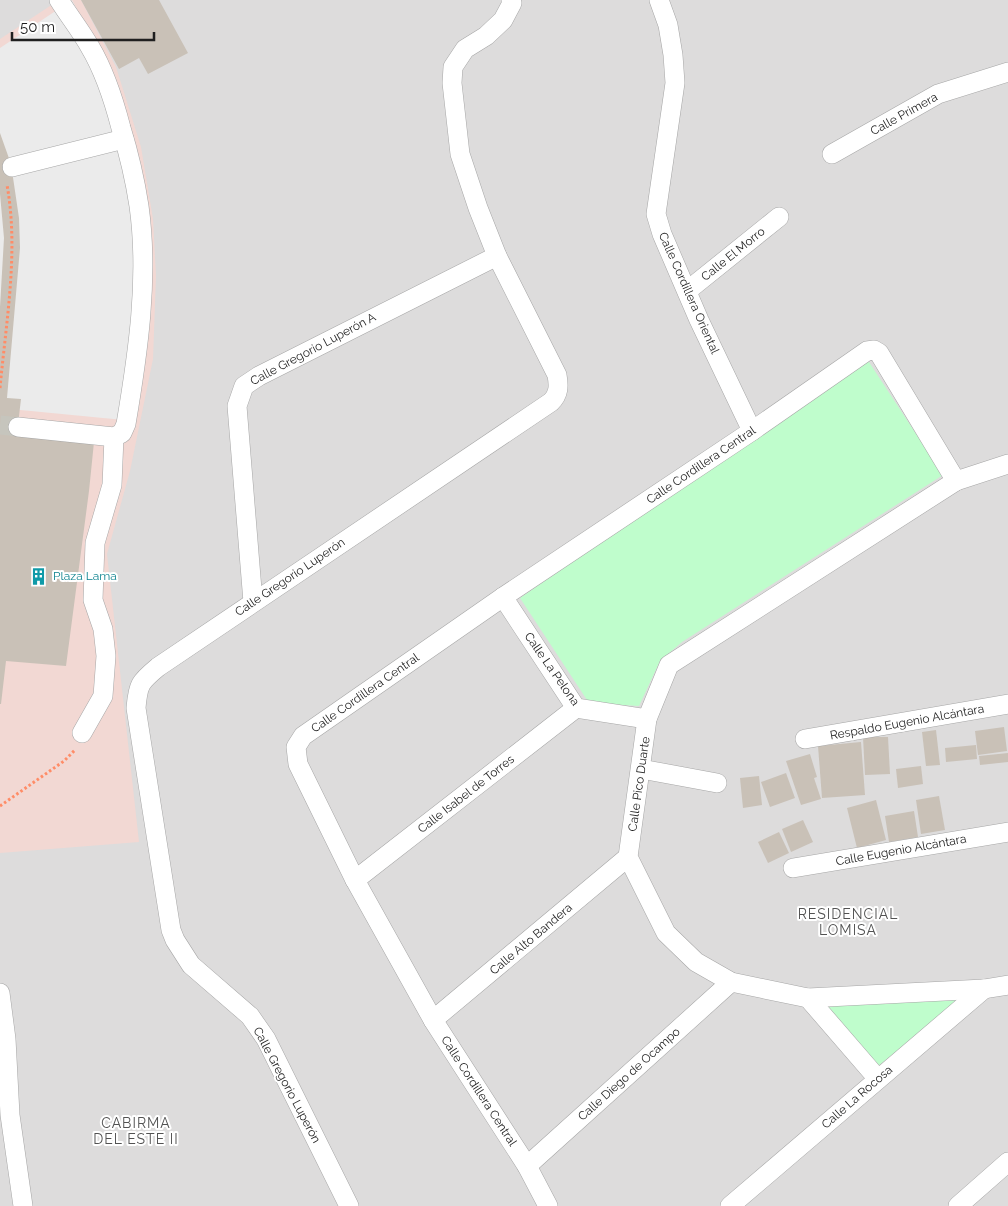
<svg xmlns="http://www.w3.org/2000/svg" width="1008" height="1206" font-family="Raleway,sans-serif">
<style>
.residential{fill:#dddcdc}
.commercial{fill:#f2d8d3}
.park{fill:#bffdcc}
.parking{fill:#ebebeb}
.building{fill:#c9c1b7}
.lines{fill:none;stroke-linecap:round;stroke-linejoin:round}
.minor-tunnel{stroke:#c6c5bd;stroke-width:19;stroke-dasharray:19 9;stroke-linecap:butt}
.minor-casing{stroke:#a6a6a6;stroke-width:20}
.path{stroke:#ff8c67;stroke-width:3;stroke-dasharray:2.5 2.5;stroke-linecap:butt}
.minor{stroke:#fff;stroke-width:19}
.labels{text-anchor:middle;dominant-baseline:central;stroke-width:4;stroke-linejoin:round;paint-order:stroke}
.street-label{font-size:12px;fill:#1f1f1f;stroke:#fff}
.culture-label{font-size:12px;fill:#0d838f;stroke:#fff;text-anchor:start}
.neighbourhood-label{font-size:14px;letter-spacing:1px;fill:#525252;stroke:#fff}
</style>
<rect width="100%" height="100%" fill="#f0eee4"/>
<rect class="residential" x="0" y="0" width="1008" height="1206"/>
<path class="commercial" d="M59,0H81L116,67L141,147L153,219L156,276L153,359L130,471L107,554L139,842L0,853V39Z"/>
<g class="park">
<path d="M867,359L943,475L682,642L660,661L639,706L589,703L520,598Z"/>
<path d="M969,994L873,1070L817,1004Z"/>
</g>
<path class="parking" d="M72,0L109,69L150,271L146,356L134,421L0,408V48Z"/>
<g class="building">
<path d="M81,0H159L188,53L148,74L139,58L119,69Z"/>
<path d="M0,133L11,164L19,218L20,248L7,398L21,399L17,433L94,442L89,491L66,666L6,661L1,704H0V307L4,238L0,194Z"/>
<path d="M1004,727L1007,751L978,755L975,731Z"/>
<path d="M936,730L940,765L926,766L922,732Z"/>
<path d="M863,737H888L890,774L865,775Z"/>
<path d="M861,742L865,795L822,798L818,746Z"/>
<path d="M976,745L977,759L946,762L945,748Z"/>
<path d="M1008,753V762L980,765L979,756Z"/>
<path d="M810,754L817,777L814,778L821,799L801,805L786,761Z"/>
<path d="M921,766L923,784L898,788L896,769Z"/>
<path d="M786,773L795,798L770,807L761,782Z"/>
<path d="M759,776L762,805L743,808L740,778Z"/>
<path d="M939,796L945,830L921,834L916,800Z"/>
<path d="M876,800L886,840L857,848L847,808Z"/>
<path d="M914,811L918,837L889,842L885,816Z"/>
<path d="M803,820L813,842L791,852L782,829Z"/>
<path d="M779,832L789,853L768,863L758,842Z"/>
</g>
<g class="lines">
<path class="minor-tunnel" d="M0,425L18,427"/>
<defs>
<g id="minor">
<path d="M659,0L668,25L673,55L675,83L656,214L662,234L699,320L752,431"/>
<path d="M832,154L938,94L1008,72"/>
<path d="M12,167L124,139"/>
<path d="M687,291L779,217"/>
<path d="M18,427L114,437L122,433L126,424C138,353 149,278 139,206C135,180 129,154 121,128C114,101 105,72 90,47C81,31 69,16 59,0"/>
<path d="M1008,464L956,481L669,665L647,719L628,857L666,933L696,962L731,982L808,998L984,989L1008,985"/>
<path d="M503,597L576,708L647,719"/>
<path d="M253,602L237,406L244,386L259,376L497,256"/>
<path d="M82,733L103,696L106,656L103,629L93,600L95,543L112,485L114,437"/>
<path d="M805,739L1008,704"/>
<path d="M641,769L717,783"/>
<path d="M793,868L1008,832"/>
<path d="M355,880L576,708"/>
<path d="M0,993L6,1039L10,1115L23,1206"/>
<path d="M808,998L878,1079"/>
<path d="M433,1020L628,857"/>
<path d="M527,1166L731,982"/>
<path d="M349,1206L266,1039L250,1016L191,965L175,940L171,930L136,708C138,684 140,682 158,667L551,402C559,394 559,386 557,375L497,256L478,208L460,154L452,83L453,67L465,49L486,36L503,20L512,3L511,0"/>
<path d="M548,1206L527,1166L433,1020L355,880L298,764L296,747L303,736L503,597L752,431L867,351L874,350L879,353L956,481"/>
<path d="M730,1206L984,989"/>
<path d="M958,1206L1008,1162"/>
</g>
</defs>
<use href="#minor" class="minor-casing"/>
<g class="path">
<path d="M0,388C6,322 19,251 7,185"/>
<path d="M0,806L64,761L75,750"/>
</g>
<use href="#minor" class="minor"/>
</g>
<defs>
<symbol id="building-bare" viewBox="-9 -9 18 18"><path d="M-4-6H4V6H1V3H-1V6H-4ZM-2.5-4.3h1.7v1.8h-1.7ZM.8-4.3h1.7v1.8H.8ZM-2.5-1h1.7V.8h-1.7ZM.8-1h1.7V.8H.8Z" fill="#0f9aa8" stroke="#fff" stroke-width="2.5" paint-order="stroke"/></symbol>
</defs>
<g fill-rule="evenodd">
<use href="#building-bare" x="26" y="564" width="25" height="25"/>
</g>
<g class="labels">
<g class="street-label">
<text transform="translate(904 114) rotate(-29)">Calle Primera</text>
<text transform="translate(733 254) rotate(-39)">Calle El Morro</text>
<text transform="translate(689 293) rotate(66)">Calle Cordillera Oriental</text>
<text transform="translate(313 349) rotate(-28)">Calle Gregorio Luperón A</text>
<text transform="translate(701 465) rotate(-34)">Calle Cordillera Central</text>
<text transform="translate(290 577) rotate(-34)">Calle Gregorio Luperón</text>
<text transform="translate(552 669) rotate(55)">Calle La Pelona</text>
<text transform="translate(365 693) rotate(-35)">Calle Cordillera Central</text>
<text transform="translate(907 722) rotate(-10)">Respaldo Eugenio Alcántara</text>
<text transform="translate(639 784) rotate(-82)">Calle Pico Duarte</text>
<text transform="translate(466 794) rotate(-38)">Calle Isabel de Torres</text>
<text transform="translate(901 850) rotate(-10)">Calle Eugenio Alcántara</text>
<text transform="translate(531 939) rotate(-40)">Calle Alto Bandera</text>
<text transform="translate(629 1074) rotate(-42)">Calle Diego de Ocampo</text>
<text transform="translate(287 1085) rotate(62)">Calle Gregorio Luperón</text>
<text transform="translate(479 1091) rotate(57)">Calle Cordillera Central</text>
<text transform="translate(857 1097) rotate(-41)">Calle La Rocosa</text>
</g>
<g class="culture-label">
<text x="53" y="576">Plaza Lama</text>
</g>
<g class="neighbourhood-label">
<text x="848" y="914">RESIDENCIAL<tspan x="848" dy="16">LOMISA</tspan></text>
<text x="136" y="1123">CABIRMA<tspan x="136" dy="16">DEL ESTE II</tspan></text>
</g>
</g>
<path d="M12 32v8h142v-8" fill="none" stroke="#1f1f1f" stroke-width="2.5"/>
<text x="20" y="32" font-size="15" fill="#1f1f1f" stroke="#ffffff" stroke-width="4" paint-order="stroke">50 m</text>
</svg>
